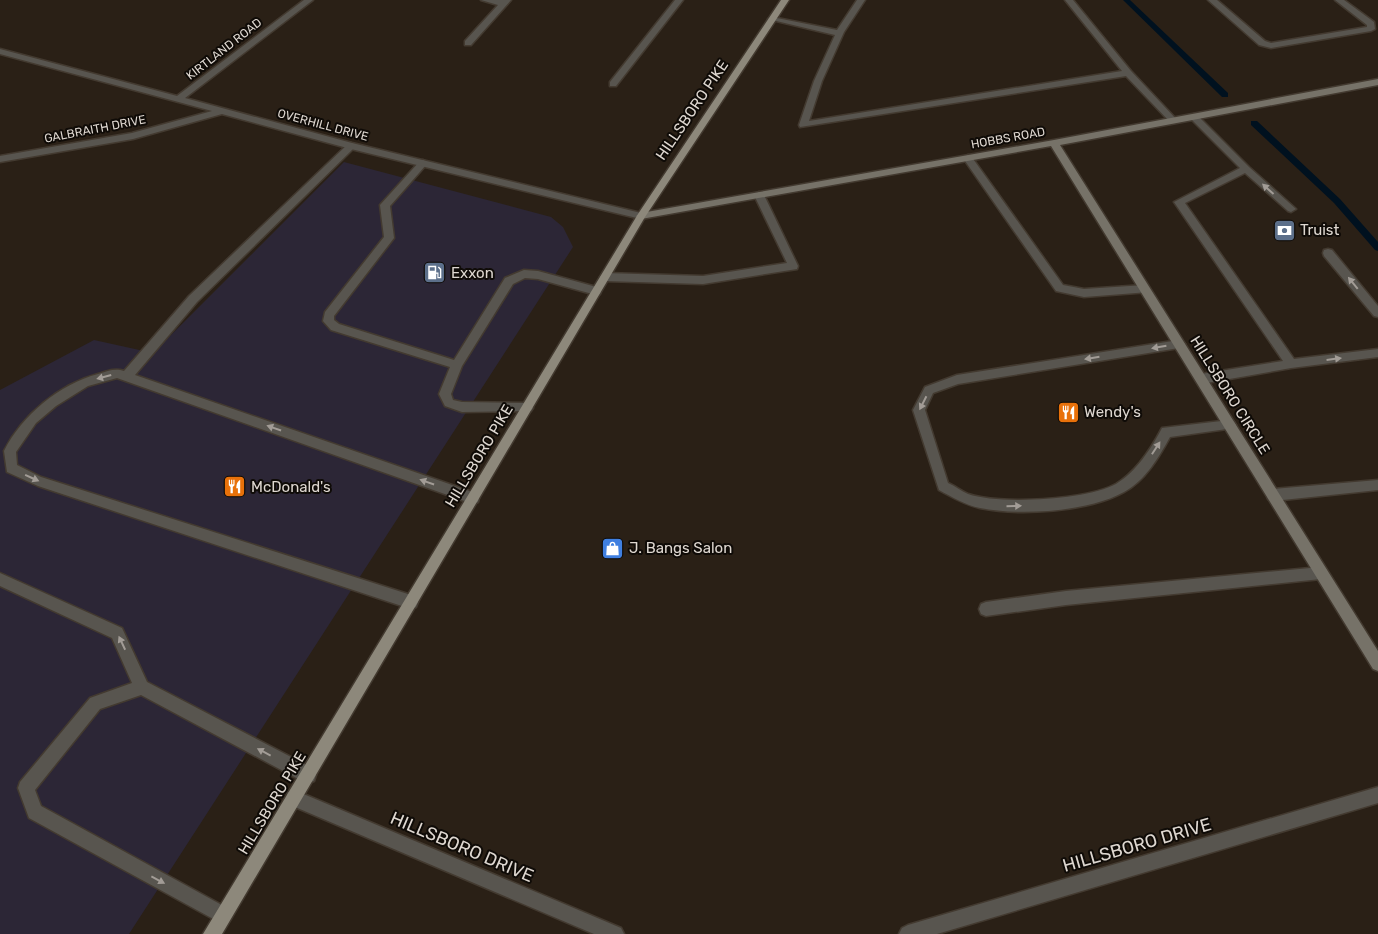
<svg xmlns="http://www.w3.org/2000/svg" width="1378" height="934" font-family="Rubik,sans-serif">
<style>
.commercial{fill:#2c2636}
.lines{fill:none;stroke-linecap:round;stroke-linejoin:round}
.stream{fill:#00111f;fill-rule:evenodd}
.lane-casing{stroke:#433a30;stroke-width:3}
.street-casing{stroke:#433a30;stroke-width:3}
.secondary-casing{stroke:#433a30;stroke-width:3}
.primary-casing{stroke:#433a30;stroke-width:3}
.lane{fill:#58554f;fill-rule:evenodd}
.street{fill:#58554f;fill-rule:evenodd}
.secondary{fill:#767268;fill-rule:evenodd}
.primary{fill:#8d887b;fill-rule:evenodd}
.oneway{fill:#a29c96}
.labels{text-anchor:middle;dominant-baseline:central;stroke-width:4;stroke-linejoin:round;paint-order:stroke}
.far-street-label{font-size:12px;fill:#ded7d0;stroke:#0f0b07}
.street-label{font-size:15px;fill:#ded7d0;stroke:#0f0b07}
.poi-label{font-size:15px;fill:#ded7d0;stroke:#0f0b07;text-anchor:start}
.near-street-label{font-size:18px;fill:#ded7d0;stroke:#0f0b07}
</style>
<rect width="100%" height="100%" fill="#2a2016"/>
<path class="commercial" d="M344,162L551,217L563,227L573,247L129,934H0V390L94,340L153,353Z"/>
<g class="lines">
<g class="stream">
<path d="M1123,0H1130L1228,93V97H1222Z"/>
<path d="M1251,121H1257L1340,199L1378,242V251L1375,250L1334,203L1251,125Z"/>
</g>
<defs>
<g id="lane">
<path d="M481,0H511L471,45H465V41L498,5Z"/>
<path d="M675,0H683L616,86H610V82Z"/>
<path d="M857,0H865L844,32L822,81L809,121L1122,71L1065,0H1073L1131,71L1177,120L1176,122H1170L1126,76L800,127L799,125L814,81L835,35L768,19L772,17L837,30Z"/>
<path d="M1208,0H1217L1265,41L1271,43L1367,27V25L1335,0H1344L1374,22L1375,29L1371,31L1271,48L1259,45Z"/>
<path d="M1194,114L1197,115L1249,167L1296,209L1291,212L1288,211L1245,173L1185,203L1294,359L1378,349V357L1291,368L1201,384L1197,382L1195,379L1197,376L1201,374L1283,361L1174,202L1240,168L1191,119L1190,117Z"/>
<path d="M351,143L354,144V148L197,302L135,375L478,494L479,498L478,502L473,504L117,378L88,386L56,406L36,423L16,452L17,465L41,477L411,595L416,597L418,602L416,607L411,609L38,486L7,472L4,451C22,415 60,384 98,374C108,371 115,368 124,371L189,296L348,144Z"/>
<path d="M968,155L971,156L1063,285L1084,289L1145,285L1150,289L1149,292L1084,297L1056,291L963,158Z"/>
<path d="M423,160L428,163L426,165L390,206L394,238L334,316V320L339,324L454,360L505,278L524,270L538,271L600,288L601,291L600,294L596,295L538,279L525,278L513,284L462,366L451,394L453,400L462,402L527,403L531,405L533,408L531,411L462,412L445,406L439,394L450,367L331,330L323,321L325,312L384,237L380,205L420,161Z"/>
<path d="M759,192L764,195L798,266L797,269L703,284L605,281L600,277L605,273L703,276L787,263L754,195Z"/>
<path d="M1328,249L1332,250L1378,306V317L1374,316L1324,256L1323,253L1324,250Z"/>
<path d="M1179,340L1185,344L1179,348L958,384L933,393L925,410L948,483C955,486 961,491 968,494C999,505 1087,500 1116,484C1136,472 1151,449 1162,428L1230,420L1234,422L1236,425L1234,428L1170,437C1159,457 1145,481 1124,492C1088,512 1020,516 980,508C965,505 952,497 939,490L913,410L925,387L957,375Z"/>
<path d="M1378,480V490L1273,501L1268,499L1267,495L1268,491L1273,489Z"/>
<path d="M1321,567L1326,569L1328,573L1326,577L1321,579L1066,605L986,616L981,614L979,609L981,604L986,602L1066,591Z"/>
<path d="M0,573L122,628L147,682L314,769L316,775L314,781L308,783L302,781L141,695L100,709L35,790L41,806L229,909L232,915L229,921L223,924L217,921L29,818L18,788L20,782L90,698L132,683L112,638L0,586Z"/>
</g>
<g id="street">
<path d="M304,0H313L185,98L352,143L641,213L644,214V218L641,219L351,149L222,114L133,139L0,162V156L132,133L212,111L0,54V49L177,96Z"/>
<path d="M1378,787V803L937,934H899L902,928L908,925Z"/>
<path d="M294,790L621,928L624,934H594L288,804L286,798L288,792Z"/>
</g>
<path id="secondary" d="M1378,79V85L1060,145L1378,651V671L1373,669L1051,146L641,219L636,216L641,213L1054,140Z"/>
<path id="primary" d="M781,0H789L645,217L222,934H203L638,214Z"/>
</defs>
<use href="#lane" class="lane-casing"/>
<use href="#street" class="street-casing"/>
<use href="#secondary" class="secondary-casing"/>
<use href="#primary" class="primary-casing"/>
<use href="#lane" class="lane"/>
<use href="#street" class="street"/>
<use href="#secondary" class="secondary"/>
<use href="#primary" class="primary"/>
</g>
<defs><path id="oneway-solid" d="M-6-.8H1V-3.2L6.5 0L1 3.2V.8H-6Z" transform="scale(1.25)"/></defs>
<g class="oneway">
<use href="#oneway-solid" transform="translate(1268 189) rotate(-138)"/>
<use href="#oneway-solid" transform="translate(1353 283) rotate(-129)"/>
<use href="#oneway-solid" transform="translate(1159 347) rotate(170)"/>
<use href="#oneway-solid" transform="translate(1092 358) rotate(171)"/>
<use href="#oneway-solid" transform="translate(1334 359) rotate(-7)"/>
<use href="#oneway-solid" transform="translate(104 377) rotate(165)"/>
<use href="#oneway-solid" transform="translate(923 403) rotate(117)"/>
<use href="#oneway-solid" transform="translate(274 428) rotate(-161)"/>
<use href="#oneway-solid" transform="translate(1156 448) rotate(-57)"/>
<use href="#oneway-solid" transform="translate(32 478) rotate(24)"/>
<use href="#oneway-solid" transform="translate(427 482) rotate(-161)"/>
<use href="#oneway-solid" transform="translate(1014 506) rotate(-1)"/>
<use href="#oneway-solid" transform="translate(122 643) rotate(-115)"/>
<use href="#oneway-solid" transform="translate(264 752) rotate(-152)"/>
<use href="#oneway-solid" transform="translate(158 880) rotate(28)"/>
</g>
<defs>
<symbol id="bank-square" viewBox="-11 -11 22 22"><rect x="-9" y="-9" width="18" height="18" rx="4" fill="#5c6f8a" stroke="#0f0b07"/><path d="M-6-4H6V4H-6ZM0-2.3a2.3 2.3 0 1 0 0 4.6a2.3 2.3 0 1 0 0-4.6Z" fill="#fff"/></symbol>
<symbol id="fuel-square" viewBox="-11 -11 22 22"><rect x="-9" y="-9" width="18" height="18" rx="4" fill="#5c6f8a" stroke="#0f0b07"/><path d="M-5.5-6h7V0h2V4h1.3V-2.5L3-4.5l.8-.8L6-3V5H2.5V1h-1V6h-7ZM-4.2-4.7v3.2H.2V-4.7Z" fill="#fff"/></symbol>
<symbol id="restaurant-square" viewBox="-11 -11 22 22"><rect x="-9" y="-9" width="18" height="18" rx="4" fill="#e8710a" stroke="#0f0b07"/><path d="M-5-6h1v4h1v-4h1v4h1v-4h1v5L-1.5 .5V6h-2V.5L-5-1ZM5-6V6H3V1.5H1.5Q1.5-4 5-6Z" fill="#fff"/></symbol>
<symbol id="shop-square" viewBox="-11 -11 22 22"><rect x="-9" y="-9" width="18" height="18" rx="4" fill="#3f7fe0" stroke="#0f0b07"/><path d="M-5-2.5h2.3a2.7 3.5 0 0 1 5.4 0H5L5.5 6h-11ZM-1.5-2.5h3a1.5 2.3 0 0 0-3 0Z" fill="#fff"/></symbol>
</defs>
<g fill-rule="evenodd">
<use href="#bank-square" x="1272" y="218" width="25" height="25"/>
<use href="#fuel-square" x="422" y="260" width="25" height="25"/>
<use href="#restaurant-square" x="1056" y="400" width="25" height="25"/>
<use href="#restaurant-square" x="222" y="474" width="25" height="25"/>
<use href="#shop-square" x="600" y="536" width="25" height="25"/>
</g>
<g class="labels">
<g class="far-street-label">
<text transform="translate(224 49) rotate(-38)">KIRTLAND ROAD</text>
<text transform="translate(323 125) rotate(15)">OVERHILL DRIVE</text>
<text transform="translate(95 129) rotate(-11)">GALBRAITH DRIVE</text>
<text transform="translate(1008 138) rotate(-10)">HOBBS ROAD</text>
</g>
<g class="street-label">
<text transform="translate(692 110) rotate(-56)">HILLSBORO PIKE</text>
<text transform="translate(1230 395) rotate(58)">HILLSBORO CIRCLE</text>
<text transform="translate(479 456) rotate(-59)">HILLSBORO PIKE</text>
<text transform="translate(272 803) rotate(-59)">HILLSBORO PIKE</text>
</g>
<g class="poi-label">
<text x="1300" y="230">Truist</text>
<text x="451" y="273">Exxon</text>
<text x="1084" y="412">Wendy's</text>
<text x="251" y="487">McDonald's</text>
<text x="629" y="548">J. Bangs Salon</text>
</g>
<g class="near-street-label">
<text transform="translate(1137 845) rotate(-16)">HILLSBORO DRIVE</text>
<text transform="translate(462 847) rotate(23)">HILLSBORO DRIVE</text>
</g>
</g>
</svg>
